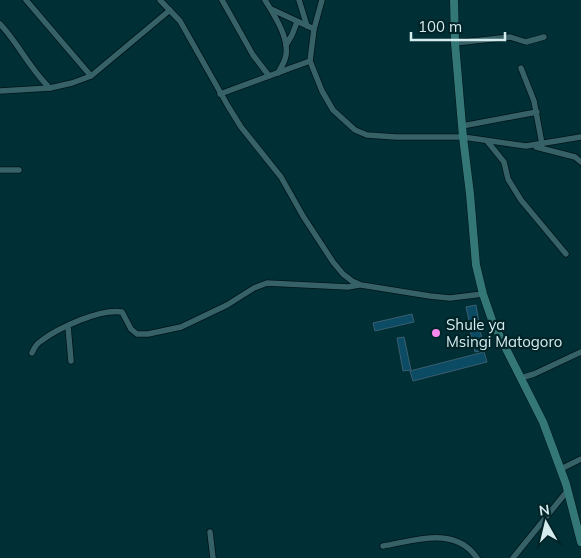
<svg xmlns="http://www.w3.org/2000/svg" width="581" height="558" font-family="Mulish,sans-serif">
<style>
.building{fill:#0c4b64;stroke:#3b5e6f}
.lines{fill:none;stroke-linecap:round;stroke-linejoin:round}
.street-casing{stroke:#011518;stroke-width:7}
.secondary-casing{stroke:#011518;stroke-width:9}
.street{stroke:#356167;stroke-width:5.5}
.secondary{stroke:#337776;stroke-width:8}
.poi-dot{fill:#f888eb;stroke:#012428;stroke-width:2}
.labels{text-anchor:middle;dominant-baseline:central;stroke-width:4.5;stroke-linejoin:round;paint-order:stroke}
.poi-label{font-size:15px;fill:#d5ecef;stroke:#012428;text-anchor:start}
</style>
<rect width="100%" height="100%" fill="#002f35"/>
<g class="building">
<path d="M476,305L479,323L470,325L466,307Z"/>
<path d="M412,314L414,322L375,331L373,323Z"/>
<path d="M479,324L484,350L475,352L469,326Z"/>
<path d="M404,337L411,370L403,371L397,338Z"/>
<path d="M484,352L487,362L413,381L410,371Z"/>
</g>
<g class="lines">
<defs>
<g id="street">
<path d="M26,0L91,76"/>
<path d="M160,0L180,21L228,106L241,127L281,177L303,216L333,262L343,274L352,281L361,285L430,296L450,298L483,294"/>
<path d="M222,0L253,55L269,76"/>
<path d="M265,0C274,15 289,37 286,55C285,62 281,67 278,73"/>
<path d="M299,0L307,26"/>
<path d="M322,0L314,29L310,61L322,91L333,110L355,130L367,135L396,137H463L526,146L581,137"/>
<path d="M271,9L314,29"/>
<path d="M0,24C18,43 32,72 50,88"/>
<path d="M455,43L510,37L526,42L544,37"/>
<path d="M286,45L292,35L297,22"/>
<path d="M521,68L534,101L542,144"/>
<path d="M0,91L50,88L72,83L91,76L170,10"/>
<path d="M220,94L310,61"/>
<path d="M462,126L537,112"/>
<path d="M487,141L504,162L508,179L521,200L566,254"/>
<path d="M536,147L575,157L581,162"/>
<path d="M0,170H19"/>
<path d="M68,326L71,361"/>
<path d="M32,353C34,348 36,344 41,341C58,328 101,308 122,312L131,329L137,334H148L181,327L227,305L254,288L267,283L348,287L359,285"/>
<path d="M521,378L534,374L581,352"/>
<path d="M561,469L581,459"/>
<path d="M210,532L213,558"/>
<path d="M383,546C414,541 455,525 477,558"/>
<path d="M513,558L568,490"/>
</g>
<path id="secondary" d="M454,0L455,43L463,137L470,194L476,265L483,294L493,323L543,422L566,484L581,542"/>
</defs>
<use href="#street" class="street-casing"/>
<use href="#secondary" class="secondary-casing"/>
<use href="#street" class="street"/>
<use href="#secondary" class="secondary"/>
</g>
<circle class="poi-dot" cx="436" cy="333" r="5"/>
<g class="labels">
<g class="poi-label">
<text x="446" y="324">Shule ya<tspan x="446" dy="17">Msingi Matogoro</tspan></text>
</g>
</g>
<g transform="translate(546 523) rotate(352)" stroke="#012428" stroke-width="4" paint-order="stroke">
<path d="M0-4L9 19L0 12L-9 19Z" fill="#d5ecef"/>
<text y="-8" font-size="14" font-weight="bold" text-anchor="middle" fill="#d5ecef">N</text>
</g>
<path d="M411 32v8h94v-8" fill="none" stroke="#d5ecef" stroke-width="2.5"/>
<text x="418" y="32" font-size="15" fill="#d5ecef" stroke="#012428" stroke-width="4" paint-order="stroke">100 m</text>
</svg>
